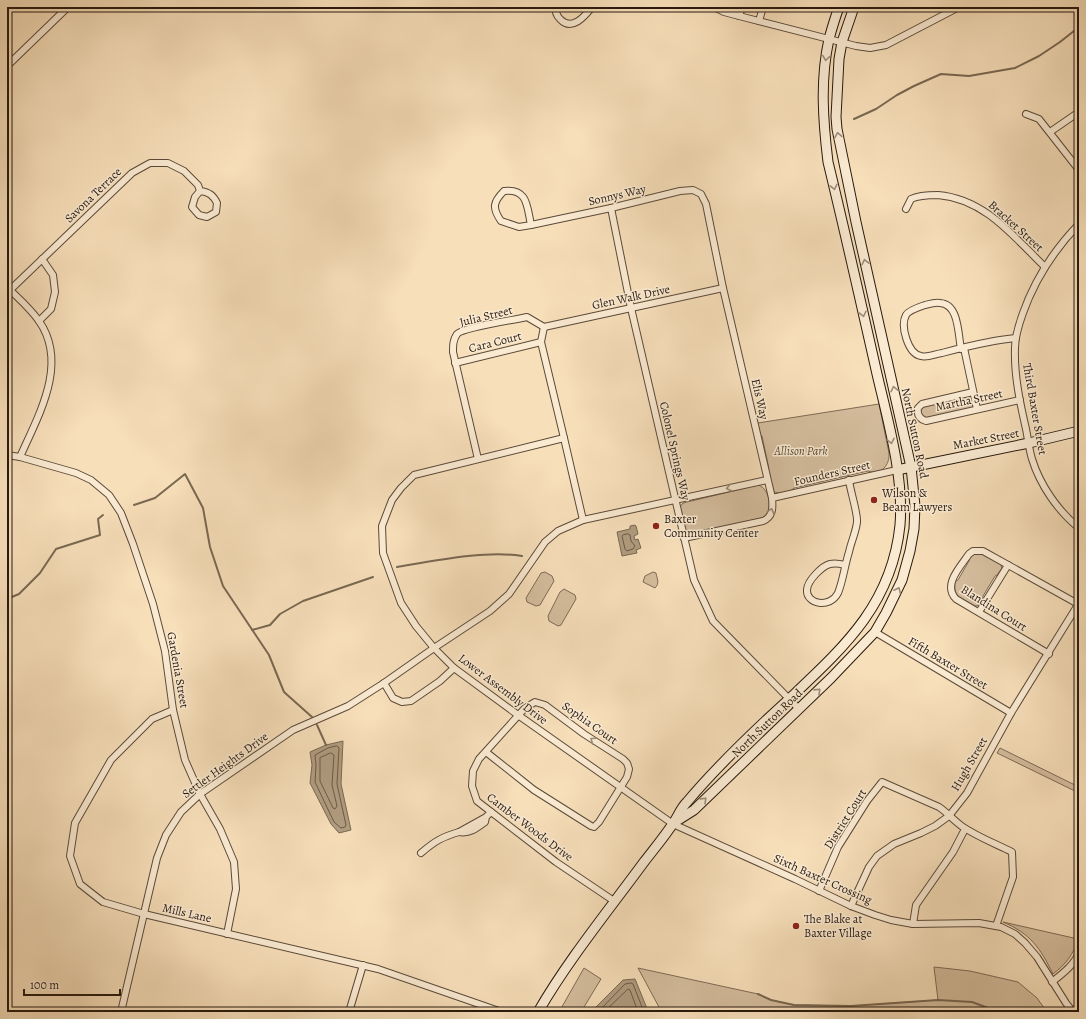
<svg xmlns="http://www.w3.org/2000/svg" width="1086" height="1019" font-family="Alegreya,serif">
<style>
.green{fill:#d4bd9d;stroke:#7e6b56}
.water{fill:#b09c80;stroke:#796852}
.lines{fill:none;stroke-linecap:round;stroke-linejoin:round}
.shore{stroke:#6c5a47;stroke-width:1}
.stream{stroke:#796852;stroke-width:2}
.street-casing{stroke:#5b4a39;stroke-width:8}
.secondary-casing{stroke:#27190e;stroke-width:11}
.street{stroke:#faead2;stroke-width:6}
.secondary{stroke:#faead2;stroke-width:9}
.oneway{stroke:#9b8c7a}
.poi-dot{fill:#8f2418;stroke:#faead2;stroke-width:1.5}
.labels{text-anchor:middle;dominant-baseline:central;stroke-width:3;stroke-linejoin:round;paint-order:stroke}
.street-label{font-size:12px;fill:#27190e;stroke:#faead2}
.park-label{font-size:12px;font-style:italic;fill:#5b4a39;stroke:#faead2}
.poi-label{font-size:12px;fill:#27190e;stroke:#faead2;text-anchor:start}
</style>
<rect width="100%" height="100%" fill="#f7dfba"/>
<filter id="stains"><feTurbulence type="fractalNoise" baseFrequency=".005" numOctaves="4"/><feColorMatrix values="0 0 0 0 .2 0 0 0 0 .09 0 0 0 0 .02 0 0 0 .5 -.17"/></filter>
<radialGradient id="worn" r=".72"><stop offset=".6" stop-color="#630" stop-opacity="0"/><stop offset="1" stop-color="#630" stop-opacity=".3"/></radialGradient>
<g class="green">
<path d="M971,395L975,405L974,408L926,418L920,414L921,406Z"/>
<path d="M879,404L889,453C890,465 881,476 868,471L794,488C789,493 779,495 773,491L768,470L769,469L762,436L760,434L758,423Z"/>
<path d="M758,485C770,488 774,512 762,518L691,534L685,531L680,507L683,503Z"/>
<path d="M980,553L1000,563L1002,568L997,575L995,576L983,596C983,601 981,606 975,606C963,600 953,598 955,582L958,580L969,561L970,557L974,554Z"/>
<path d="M545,572L552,576L554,581L540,605L536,606L527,602L526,598L541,573Z"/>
<path d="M653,572L656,573C657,579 660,583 655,588L643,582L645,576Z"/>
<path d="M564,589L575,595L576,599L561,625L558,626L549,621L548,616L560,592Z"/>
<path d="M1000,748L1079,787V793L997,753Z"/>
<path d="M1003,922L1078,939C1074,954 1065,965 1053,974C1040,948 1031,934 1003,922Z"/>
<path d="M934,967L970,971L1018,982L1037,998L1047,1012H664L660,1009L638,968L758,994L771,1000L794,1005L851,1006L938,1000Z"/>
<path d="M584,968L601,979L581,1012H559Z"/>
</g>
<g class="water">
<path d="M635,525L636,526L638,534L634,536L635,540L638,539L641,548L636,550L637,553L622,556L617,532L630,529V526Z"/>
<path d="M343,741L341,784L351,830L339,833L331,824L310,783L312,765L310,752L326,745Z"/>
<path d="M635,979L646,1006L647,1012H594L595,1008L623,980Z"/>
</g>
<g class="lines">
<g class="shore">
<path d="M628,534L630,535L631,541L635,546L633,549L627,551L625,549L622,536L623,535Z"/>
<path d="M337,746L339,748L337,784L346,825L345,827L341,828L334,822L315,782L316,765L315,755L328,748Z"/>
<path d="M331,753L334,755L332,785L337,806L335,809L333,808L320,781V758Z"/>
<path d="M598,1012L625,984L631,983L633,984L642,1007L643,1012"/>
<path d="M604,1012L628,989L630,990L638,1012"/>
</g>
<g class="stream">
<path d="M854,119L876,109L897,95L914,86L941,74L969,76L1015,68L1039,56L1060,42L1079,27"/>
<path d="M134,505L155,498L185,474L203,508L210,547L223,586L269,655L284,692L312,717"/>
<path d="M397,567C433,561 486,550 522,556"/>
<path d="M7,599L19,594L40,573L56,549L100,535L98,519L103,515"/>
<path d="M252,630L270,625L280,614L303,601L373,577"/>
<path d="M317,725L326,745"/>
<path d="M758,994L771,1000L794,1005L851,1006L938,1000L972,1002L999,1012"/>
</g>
<defs>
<g id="street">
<path d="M358,7V8"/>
<path d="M556,7C555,12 557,16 560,19C572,32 585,16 592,7"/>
<path d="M714,7L724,12L739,16L856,46L870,48L886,45L959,7"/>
<path d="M739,16L742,7"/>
<path d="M759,21L763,7"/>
<path d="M7,66L68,7"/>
<path d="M1026,114L1039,119L1079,170"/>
<path d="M1050,132L1079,112"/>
<path d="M504,191C528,188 527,207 531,225L519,227L501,221C492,208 493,202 504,191Z"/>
<path d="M611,208L631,308L694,580L713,621L799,709"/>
<path d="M906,209L911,199C919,195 929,195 938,195C985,199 1013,236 1045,267"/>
<path d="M1079,224C1054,250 1035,279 1023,313C1019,324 1015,337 1015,348C1014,375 1020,403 1026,429C1028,439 1029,449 1032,459C1040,485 1058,511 1079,528"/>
<path d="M531,225L611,208L680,191L693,190L701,194L706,204L723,288L772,498C773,508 773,517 763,521L684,538"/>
<path d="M7,287C18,298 30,308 39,321C69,364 38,416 20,457"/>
<path d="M10,290L132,173L150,163H168L184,171L198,185L200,191L195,197L192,207L199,215L207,217L216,212L217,203C213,195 209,192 200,191"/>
<path d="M39,321L51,309L55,292L53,275L42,259"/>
<path d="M544,327L541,342L564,438L583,520"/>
<path d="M544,327L723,288"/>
<path d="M964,348L977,409"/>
<path d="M961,349C958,334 959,304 940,303C935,302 929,304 925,305C919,307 909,310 906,315C900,326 908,354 921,356C927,358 935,354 942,353C957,349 973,345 989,342C998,340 1007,339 1016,338"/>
<path d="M455,363L541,342"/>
<path d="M973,392L922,404L918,408C917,414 919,419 926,421L1020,400"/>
<path d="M564,438L414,475L401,488L392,500L382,526L383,553L401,603L416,626L434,648L454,668L518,715L673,824L795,879L851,906L875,915L891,920L913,924L979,923L1001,927L1015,934L1025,943L1037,957L1066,1003L1073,1012"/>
<path d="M7,455L20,457L76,473L91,480L109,495L121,513L133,544L153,604L165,651L173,710L185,760L200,794L220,829L234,862L236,889L227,934"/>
<path d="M478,459L453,352C453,345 453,340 457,334C464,327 515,320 527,317L544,327"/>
<path d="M772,498L897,470"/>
<path d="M845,565C841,564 835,563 830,564C822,566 807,581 807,590C806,604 830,609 838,593C843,581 845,564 849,552C851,542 856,532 857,522C858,514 850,490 849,480"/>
<path d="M979,612L1008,565"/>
<path d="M875,632L1011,713"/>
<path d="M1049,654L956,599C942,585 961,566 969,554L973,551H983L1078,604"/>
<path d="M384,683L393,698L402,702L411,701L440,681L454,668"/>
<path d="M173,710L152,719L111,760L75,823L70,856L80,884L103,902L144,914L378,969L502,1012"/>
<path d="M486,752L534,790L591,826L594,827L599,822L627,777L629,769L627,763L623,759L584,734L545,705L535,702L525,708L479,759L473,771L472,786L477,801L556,862L614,901"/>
<path d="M486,817L485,822C477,828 470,834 459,832L486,817L491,812"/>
<path d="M421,853C435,841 442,837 459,832"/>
<path d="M819,891L838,847L867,801L882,782L939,807C948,813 954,821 963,827C978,837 996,844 1012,852L1013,877L996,926"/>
<path d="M851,906L869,867L877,856L894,844L921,833L935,826L949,816L967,793L1011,713L1079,603"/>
<path d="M913,924L916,905L953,852L965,829"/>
<path d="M1052,982C1062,974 1074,965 1079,953"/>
<path d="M121,1012L157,858L166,835L181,812L200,794L293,730L348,706L384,683L434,648L490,611L509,594L545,542L558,531L583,520L767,480"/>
<path d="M349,1012L363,965"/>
</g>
<g id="secondary">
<path d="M897,470L1029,443L1079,431"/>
<path d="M675,822L694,810L831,678L875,632L886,613L902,580L910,551L914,529L915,506L911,467L856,222L837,129L836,117L839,59L842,42L854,7"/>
<path d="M538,1012C568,960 608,911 644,862C654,849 665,836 674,822C678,816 681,808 687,802C718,765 753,732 788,700C843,648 892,605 900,525C904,477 888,421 877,374C861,303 845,232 828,162C823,121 820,80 829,39C832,28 835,18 839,7"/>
</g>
</defs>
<use href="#street" class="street-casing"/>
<use href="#secondary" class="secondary-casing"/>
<use href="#street" class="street"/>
<use href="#secondary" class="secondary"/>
</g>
<defs><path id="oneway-chevron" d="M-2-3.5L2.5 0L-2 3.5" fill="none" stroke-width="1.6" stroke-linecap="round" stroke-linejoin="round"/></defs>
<g class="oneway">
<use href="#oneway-chevron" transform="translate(826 58) rotate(98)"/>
<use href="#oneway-chevron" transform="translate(838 135) rotate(-100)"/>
<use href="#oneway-chevron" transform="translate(834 187) rotate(77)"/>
<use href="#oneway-chevron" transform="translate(865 262) rotate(-103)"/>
<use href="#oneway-chevron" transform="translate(863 314) rotate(77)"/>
<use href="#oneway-chevron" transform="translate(894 389) rotate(-103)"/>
<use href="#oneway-chevron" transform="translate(891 441) rotate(78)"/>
<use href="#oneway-chevron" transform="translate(729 488) rotate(167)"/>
<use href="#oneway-chevron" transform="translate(771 511) rotate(-74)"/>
<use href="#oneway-chevron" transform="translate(898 590) rotate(-64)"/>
<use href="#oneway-chevron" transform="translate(818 691) rotate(-44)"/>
<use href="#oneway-chevron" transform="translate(593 740) rotate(-145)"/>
<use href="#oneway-chevron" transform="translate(704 800) rotate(-44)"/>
</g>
<g class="poi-dot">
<circle cx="874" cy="500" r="4"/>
<circle cx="656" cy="526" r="4"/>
<circle cx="796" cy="926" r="4"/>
</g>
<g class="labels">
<g class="street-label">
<text transform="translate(93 195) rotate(-44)">Savona Terrace</text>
<text transform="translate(617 195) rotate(-13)">Sonnys Way</text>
<text transform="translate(1016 226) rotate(42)">Bracket Street</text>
<text transform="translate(631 297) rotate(-12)">Glen Walk Drive</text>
<text transform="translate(486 316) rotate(-14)">Julia Street</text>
<text transform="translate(495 342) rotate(-14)">Cara Court</text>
<text transform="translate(760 399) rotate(77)">Elis Way</text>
<text transform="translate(969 400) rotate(-12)">Martha Street</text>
<text transform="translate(1035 409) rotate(80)">Third Baxter Street</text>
<text transform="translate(915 433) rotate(78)">North Sutton Road</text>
<text transform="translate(986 439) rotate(-11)">Market Street</text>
<text transform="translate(675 451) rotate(77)">Colonel Springs Way</text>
<text transform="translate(832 473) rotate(-13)">Founders Street</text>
<text transform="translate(994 608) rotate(32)">Blandina Court</text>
<text transform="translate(948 663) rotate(31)">Fifth Baxter Street</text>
<text transform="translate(178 670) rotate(80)">Gardenia Street</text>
<text transform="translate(503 689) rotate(37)">Lower Assembly Drive</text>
<text transform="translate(590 723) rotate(35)">Sophia Court</text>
<text transform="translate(767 723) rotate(-44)">North Sutton Road</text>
<text transform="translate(969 764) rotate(-60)">Hugh Street</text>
<text transform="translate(225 765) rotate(-36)">Settler Heights Drive</text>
<text transform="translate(845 819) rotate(-58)">District Court</text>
<text transform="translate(530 827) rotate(37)">Camber Woods Drive</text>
<text transform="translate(823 879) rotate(24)">Sixth Baxter Crossing</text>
<text transform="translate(187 913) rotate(13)">Mills Lane</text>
</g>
<g class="park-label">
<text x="801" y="451">Allison Park</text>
</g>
<g class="poi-label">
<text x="882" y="493">Wilson &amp;<tspan x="882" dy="14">Beam Lawyers</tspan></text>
<text x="664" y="519">Baxter<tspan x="664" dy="14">Community Center</tspan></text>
<text x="804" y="919">The Blake at<tspan x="804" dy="14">Baxter Village</tspan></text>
</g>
</g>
<rect width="1086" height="1019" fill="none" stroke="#f7dfba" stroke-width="24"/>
<rect x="8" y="8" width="1070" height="1003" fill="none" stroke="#27190e" stroke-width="2"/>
<rect x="12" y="12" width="1062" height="995" fill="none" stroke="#27190e"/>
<path d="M24 989v6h96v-6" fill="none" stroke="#27190e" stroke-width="2"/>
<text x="30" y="989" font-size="12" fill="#27190e" stroke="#faead2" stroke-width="3" paint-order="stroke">100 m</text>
<rect width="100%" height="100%" filter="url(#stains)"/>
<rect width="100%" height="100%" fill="url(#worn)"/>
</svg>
